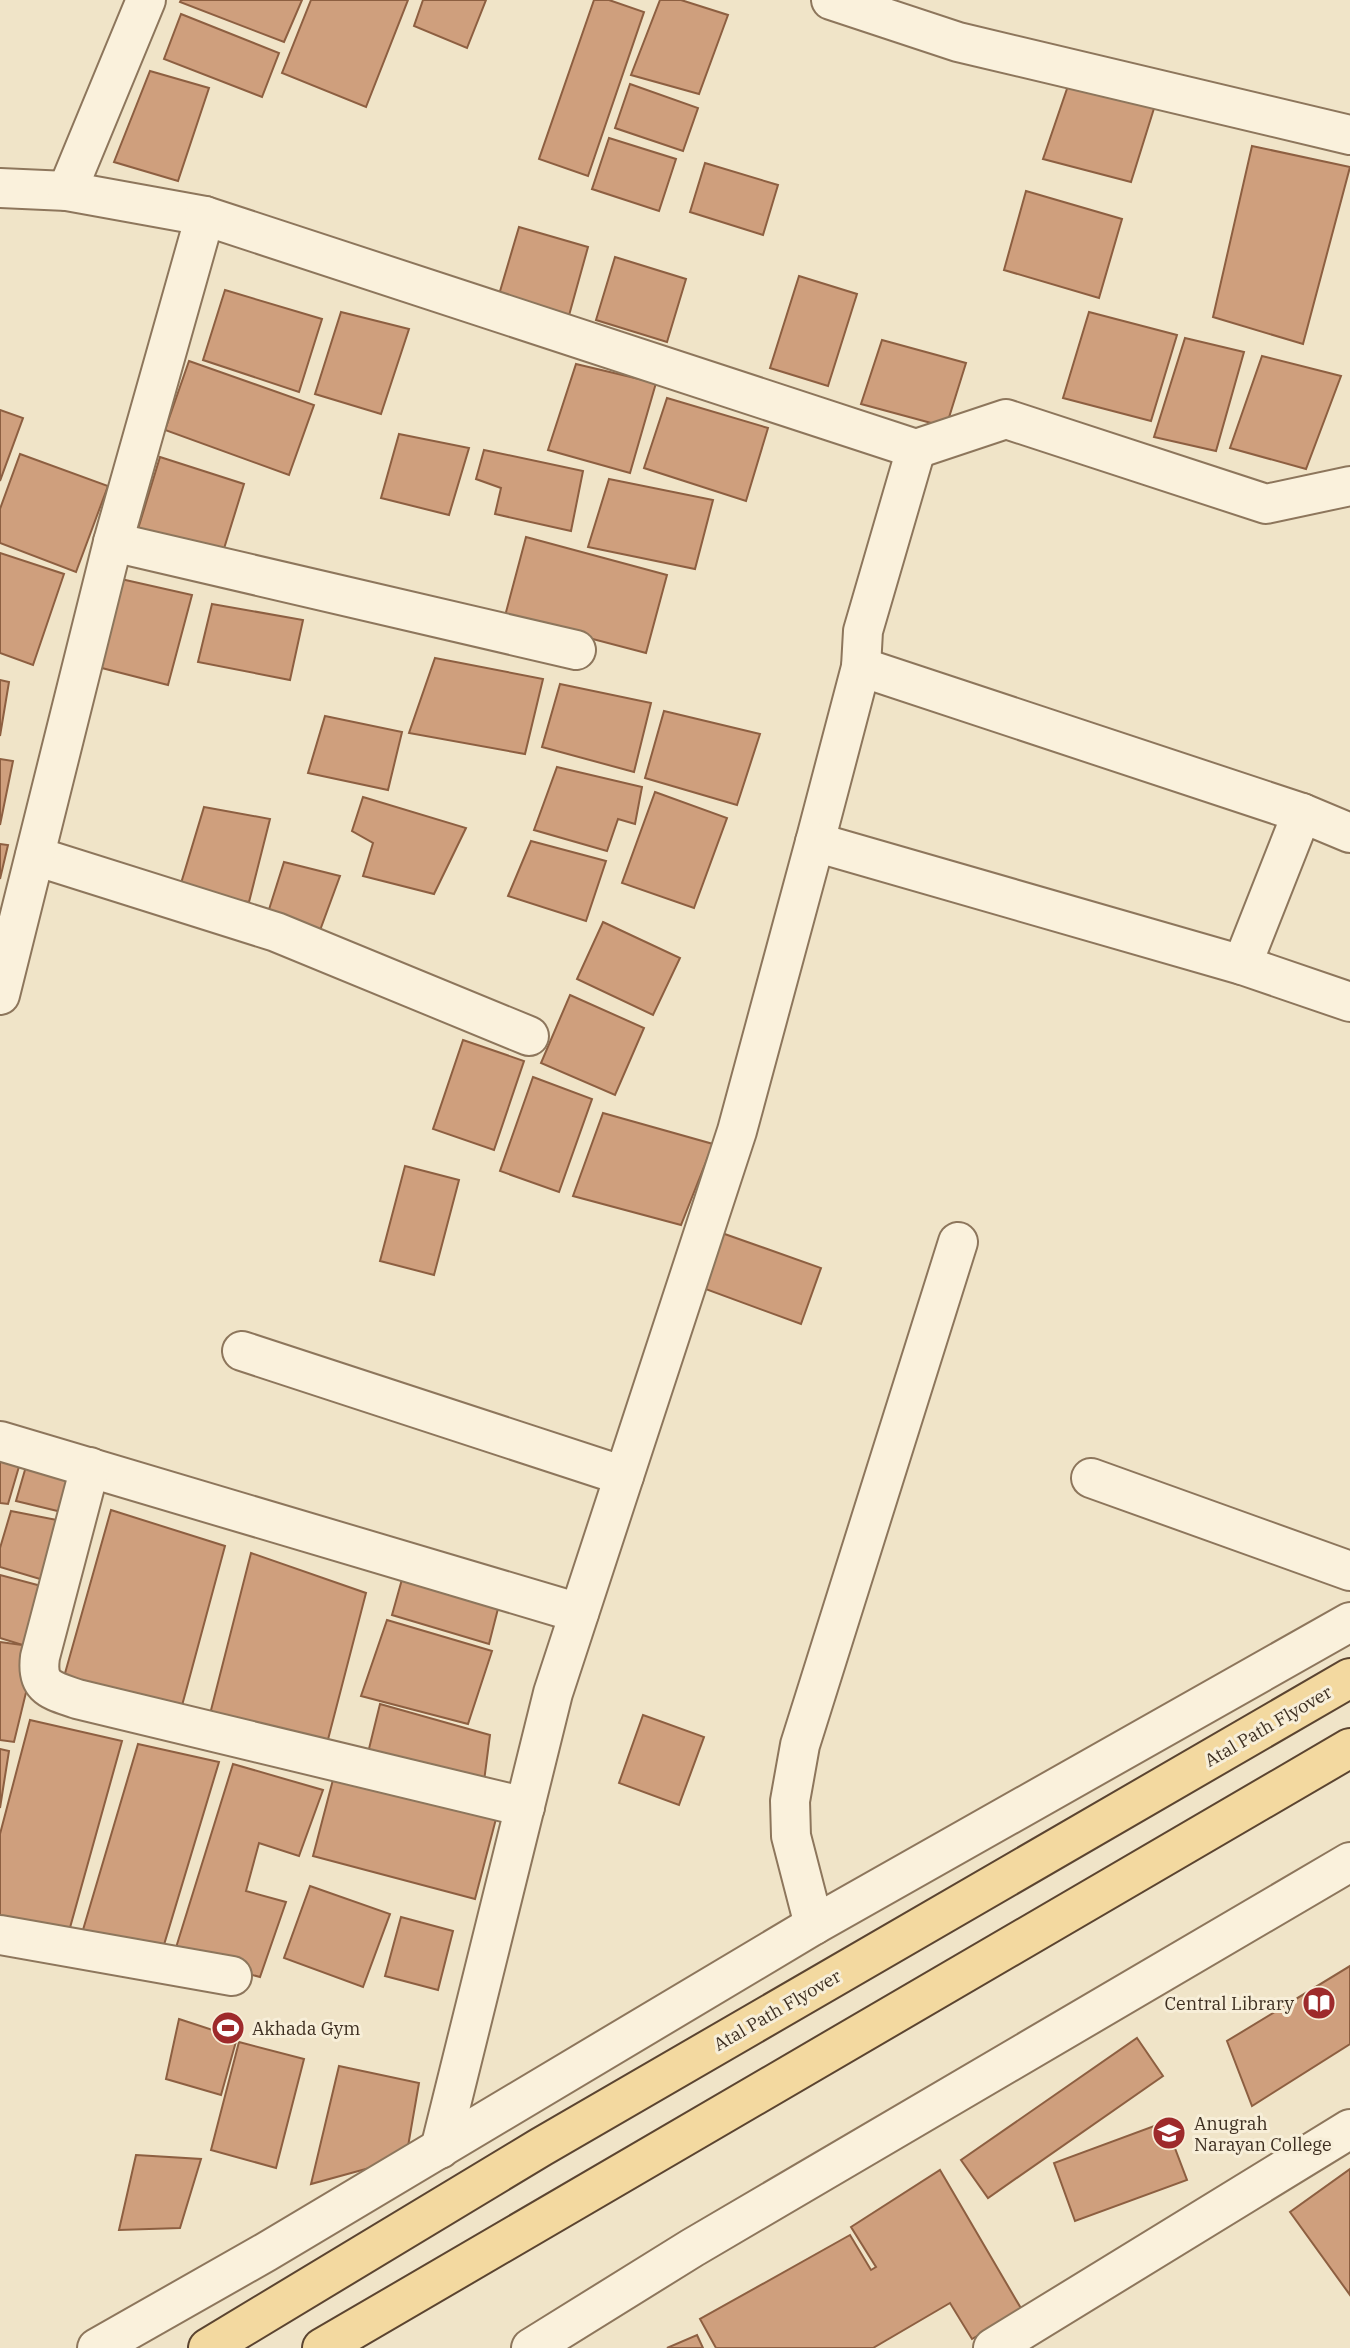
<svg xmlns="http://www.w3.org/2000/svg" width="1350" height="2348" font-family="'IBM Plex Serif',serif">
<style>
.building{fill:#cf9f7d;stroke:#8d5f41;stroke-width:2}
.lines{fill:none;stroke-linecap:round;stroke-linejoin:round}
.minor-casing{stroke:#8d765c;stroke-width:42}
.major-casing{stroke:#5b4430;stroke-width:42}
.minor{stroke:#faf1dc;stroke-width:38}
.major{stroke:#f3d9a0;stroke-width:38}
.labels{text-anchor:middle;dominant-baseline:central;stroke-width:6;stroke-linejoin:round;paint-order:stroke}
.street-label{font-size:18px;fill:#3d2e20;stroke:#f7eed8}
.poi-label{font-size:18px;fill:#3d2e20;stroke:#f7eed8;text-anchor:start}
</style>
<rect width="100%" height="100%" fill="#f0e4c8"/>
<g class="building">
<path d="M181,0H302L284,42L180,2Z"/>
<path d="M311,0H408L366,107L282,73Z"/>
<path d="M423,0H486L467,48L414,26Z"/>
<path d="M594,0H609L644,12L588,176L539,159Z"/>
<path d="M660,0H681L728,15L699,94L631,75Z"/>
<path d="M181,14L279,53L262,97L164,59Z"/>
<path d="M150,71L209,88L178,181L114,162Z"/>
<path d="M1070,80L1156,102L1131,182L1043,159Z"/>
<path d="M630,84L698,108L683,151L615,128Z"/>
<path d="M609,138L676,159L659,211L592,189Z"/>
<path d="M1252,146L1350,167L1303,344L1213,317Z"/>
<path d="M705,163L778,185L763,235L690,212Z"/>
<path d="M1026,191L1122,219L1099,298L1004,270Z"/>
<path d="M519,227L588,247L568,319L498,298Z"/>
<path d="M615,257L686,279L667,342L596,320Z"/>
<path d="M799,276L857,294L828,386L770,368Z"/>
<path d="M225,290L322,319L299,392L203,360Z"/>
<path d="M341,312L409,329L381,414L315,394Z"/>
<path d="M1089,312L1177,335L1151,421L1063,398Z"/>
<path d="M1185,338L1244,352L1216,451L1154,437Z"/>
<path d="M882,340L966,363L946,427L861,404Z"/>
<path d="M1262,356L1341,376L1306,469L1230,448Z"/>
<path d="M189,361L314,405L289,475L165,430Z"/>
<path d="M576,364L656,383L630,473L548,450Z"/>
<path d="M667,398L768,428L746,501L644,468Z"/>
<path d="M0,410L23,418L0,481Z"/>
<path d="M399,434L469,448L449,515L381,498Z"/>
<path d="M484,450L583,471L571,531L495,514L501,488L476,479Z"/>
<path d="M20,454L108,486L76,572L0,543V509Z"/>
<path d="M160,457L244,484L222,555L138,529Z"/>
<path d="M609,479L713,500L695,569L588,547Z"/>
<path d="M526,537L667,575L646,653L505,616Z"/>
<path d="M0,553L64,574L33,665L0,653Z"/>
<path d="M121,579L192,595L168,685L94,666Z"/>
<path d="M212,604L303,620L290,680L198,662Z"/>
<path d="M435,658L543,679L525,754L409,733Z"/>
<path d="M0,680L9,682L0,736Z"/>
<path d="M560,684L651,703L634,772L542,747Z"/>
<path d="M664,711L760,734L737,805L645,778Z"/>
<path d="M325,716L402,732L388,790L308,773Z"/>
<path d="M0,759L13,761L0,825Z"/>
<path d="M557,767L642,787L635,824L618,819L607,851L534,830Z"/>
<path d="M655,792L727,818L694,908L622,883Z"/>
<path d="M363,797L466,828L434,894L363,876L373,843L352,831Z"/>
<path d="M204,807L270,819L249,902L179,890Z"/>
<path d="M531,841L606,861L586,921L508,896Z"/>
<path d="M0,844L8,845L0,879Z"/>
<path d="M284,862L340,876L319,933L266,919Z"/>
<path d="M603,922L680,958L653,1015L577,979Z"/>
<path d="M570,995L644,1028L615,1095L541,1063Z"/>
<path d="M463,1040L524,1061L494,1150L433,1129Z"/>
<path d="M533,1077L592,1099L559,1192L500,1171Z"/>
<path d="M603,1113L713,1144L681,1225L573,1196Z"/>
<path d="M405,1166L459,1180L434,1275L380,1261Z"/>
<path d="M719,1232L821,1268L801,1324L700,1287Z"/>
<path d="M0,1447L23,1453L8,1504L0,1503Z"/>
<path d="M29,1456L81,1469L70,1514L16,1501Z"/>
<path d="M111,1510L225,1546L180,1713L62,1684Z"/>
<path d="M11,1511L67,1522L50,1582L0,1567V1548Z"/>
<path d="M251,1553L366,1593L325,1751L209,1718Z"/>
<path d="M406,1565L502,1593L489,1644L392,1615Z"/>
<path d="M0,1575L45,1587L29,1647L0,1638Z"/>
<path d="M387,1620L492,1651L468,1724L361,1696Z"/>
<path d="M0,1642L37,1647L14,1742L0,1740Z"/>
<path d="M380,1704L490,1735L483,1789L366,1761Z"/>
<path d="M643,1715L704,1737L679,1805L619,1783Z"/>
<path d="M30,1720L122,1741L66,1942L0,1927V1834Z"/>
<path d="M138,1744L219,1762L160,1958L80,1940Z"/>
<path d="M0,1749L9,1751L0,1808Z"/>
<path d="M233,1764L323,1790L299,1856L259,1843L246,1891L286,1902L260,1977L174,1954Z"/>
<path d="M335,1772L497,1815L475,1899L313,1856Z"/>
<path d="M310,1886L390,1914L363,1987L284,1958Z"/>
<path d="M401,1917L453,1931L438,1990L385,1976Z"/>
<path d="M1350,1966V2044L1252,2106L1227,2041Z"/>
<path d="M179,2019L237,2038L221,2095L166,2079Z"/>
<path d="M1137,2038L1163,2076L988,2198L961,2160Z"/>
<path d="M239,2042L304,2059L276,2168L211,2150Z"/>
<path d="M339,2066L419,2083L406,2158L311,2184Z"/>
<path d="M1165,2122L1187,2180L1075,2221L1054,2163Z"/>
<path d="M136,2155L201,2159L180,2228L119,2230Z"/>
<path d="M1350,2169V2295L1290,2212Z"/>
<path d="M940,2170L1022,2310L972,2339L950,2303L873,2348H716L700,2319L850,2235L871,2270L876,2267L851,2227Z"/>
<path d="M697,2335L703,2348H667Z"/>
</g>
<g class="lines">
<defs>
<g id="minor">
<path d="M831,0L958,42L1350,135"/>
<path d="M0,188L67,191L205,216L916,449L1006,419L1266,504L1350,486"/>
<path d="M67,191L146,0"/>
<path d="M113,542L576,650"/>
<path d="M861,667L1302,813"/>
<path d="M815,842L861,667L863,631L916,449"/>
<path d="M35,856L276,932L529,1036"/>
<path d="M1242,965L1350,1002"/>
<path d="M0,995L113,542L205,216"/>
<path d="M242,1351L624,1476"/>
<path d="M0,1441L579,1613"/>
<path d="M90,1467L40,1657C36,1688 51,1690 77,1699L525,1807"/>
<path d="M1091,1478L1350,1571"/>
<path d="M814,1925L791,1836L790,1801L800,1745L958,1242"/>
<path d="M0,1935L232,1976"/>
<path d="M440,2149L553,1693L737,1131L815,842L1242,965L1302,813L1350,833"/>
<path d="M97,2348L266,2252L814,1925L1350,1622"/>
<path d="M531,2348L692,2248L1350,1862"/>
<path d="M993,2348L1350,2129"/>
</g>
<g id="major">
<path d="M208,2348L541,2147L1350,1678"/>
<path d="M322,2348L1350,1748"/>
</g>
</defs>
<use href="#minor" class="minor-casing"/>
<use href="#major" class="major-casing"/>
<use href="#minor" class="minor"/>
<use href="#major" class="major"/>
</g>
<defs>
<symbol id="library-disc" viewBox="-11 -11 22 22"><circle r="9.5" fill="#9e2a2b" stroke="#f7eed8"/><path d="M-6-4Q-3-5.5-.7-3.5V5Q-3 3-6 4ZM6-4Q3-5.5 .7-3.5V5Q3 3 6 4Z" fill="#fff"/></symbol>
<symbol id="stadium-disc" viewBox="-11 -11 22 22"><circle r="9.5" fill="#9e2a2b" stroke="#f7eed8"/><path d="M0-5a6.5 5 0 1 0 0 10a6.5 5 0 1 0 0-10ZM-3.5-1.8h7v3.6h-7Z" fill="#fff"/></symbol>
<symbol id="university-disc" viewBox="-11 -11 22 22"><circle r="9.5" fill="#9e2a2b" stroke="#f7eed8"/><path d="M0-5L7-2L0 1L-7-2ZM-4 1L0 2.5L4 1V4Q0 6-4 4Z" fill="#fff"/></symbol>
</defs>
<g fill-rule="evenodd">
<use href="#library-disc" x="1300" y="1984" width="38" height="38"/>
<use href="#stadium-disc" x="209" y="2009" width="38" height="38"/>
<use href="#university-disc" x="1150" y="2114" width="38" height="38"/>
</g>
<g class="labels">
<g class="street-label">
<text transform="translate(1268 1726) rotate(-30)">Atal Path Flyover</text>
<text transform="translate(777 2010) rotate(-30)">Atal Path Flyover</text>
</g>
<g class="poi-label">
<text x="1294" y="2003" text-anchor="end">Central Library</text>
<text x="252" y="2028">Akhada Gym</text>
<text x="1194" y="2123">Anugrah<tspan x="1194" dy="21">Narayan College</tspan></text>
</g>
</g>
</svg>
